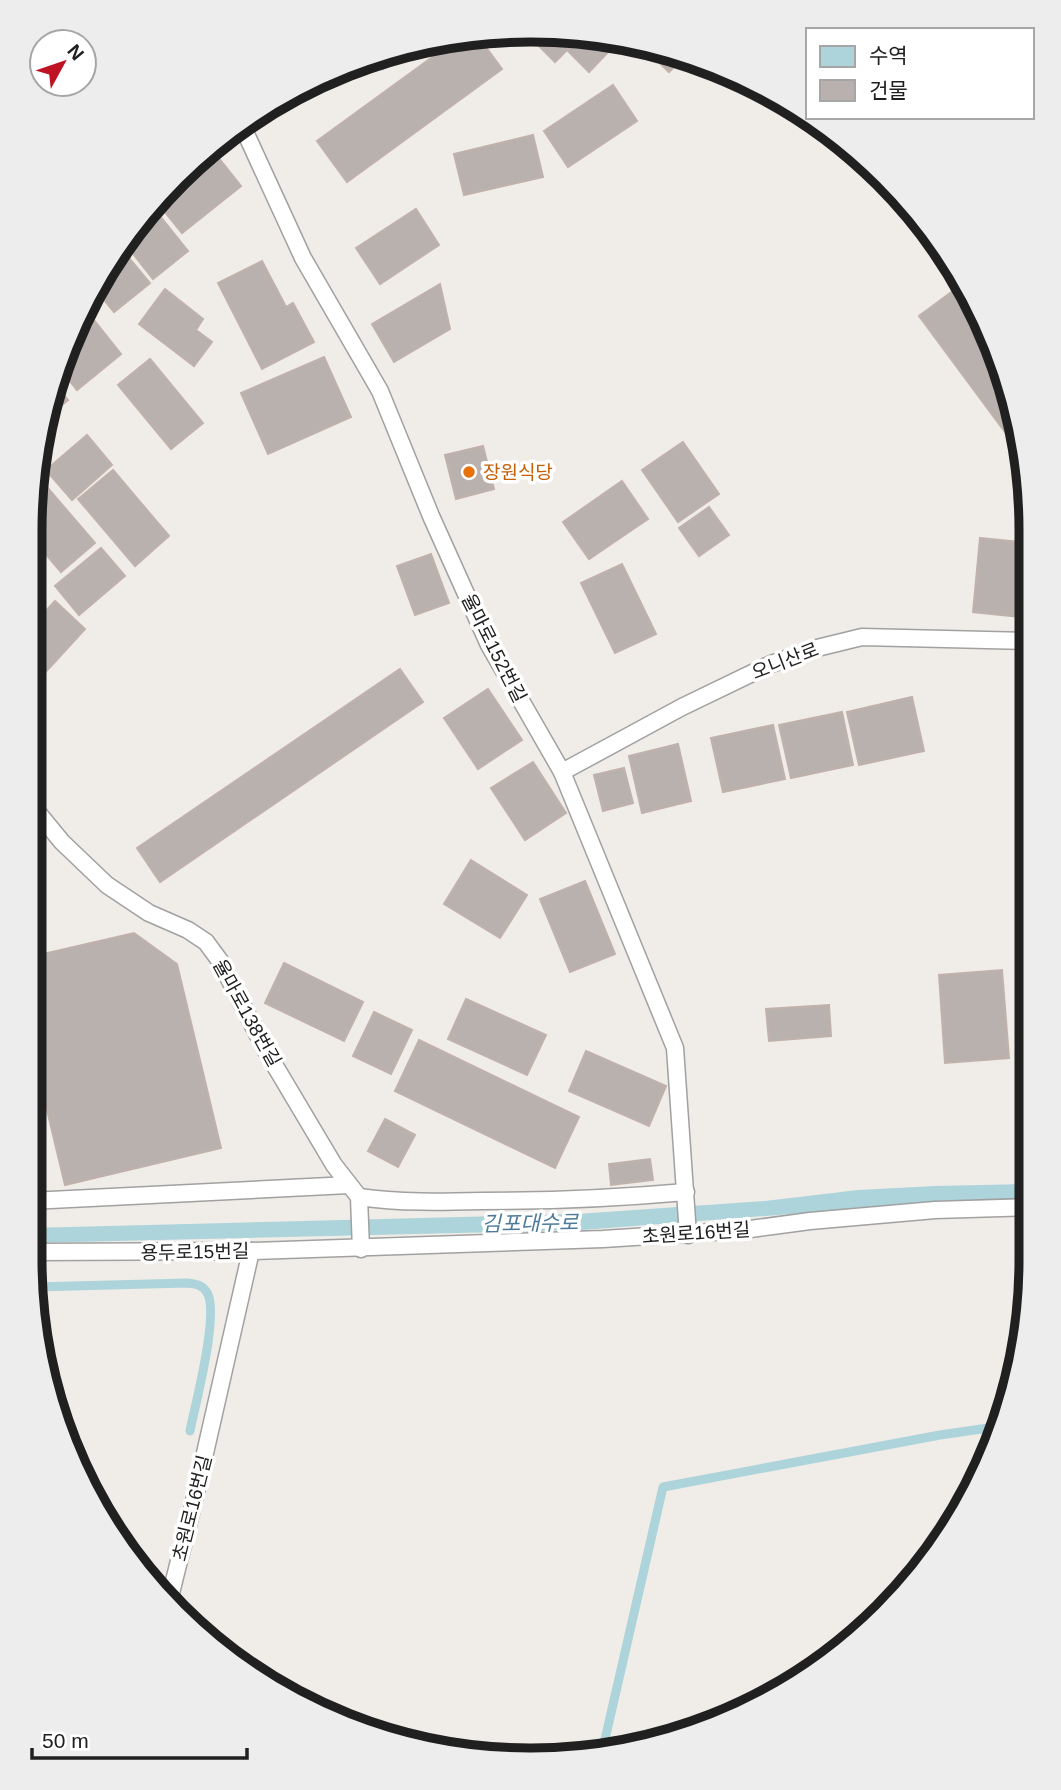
<svg xmlns="http://www.w3.org/2000/svg" width="1061" height="1790" font-family="Arial,'Noto Sans KR',sans-serif">
<style>
.water{fill:#acd4da}
.lines{fill:none;stroke-linecap:round;stroke-linejoin:round}
.stream{stroke:#acd4da;stroke-width:9}
.building{fill:#b9b1ad;stroke:#c0b2ab;stroke-width:2}
.lane-casing{stroke:#a1a1a1;stroke-width:19}
.lane{stroke:#fff;stroke-width:16}
.food-dot{fill:#e8710a;stroke:#fff;stroke-width:2.5}
.labels{text-anchor:middle;dominant-baseline:central;stroke-width:7;stroke-linejoin:round;paint-order:stroke}
.food-label{font-size:19px;fill:#c56008;stroke:#fff;text-anchor:start}
.street-label{font-size:19px;fill:#202020;stroke:#fff}
.water-label{font-size:21px;font-style:italic;fill:#4d7b9a;stroke:#fff}
.rim{fill:none;stroke:#202020;stroke-width:9}
</style>
<rect width="100%" height="100%" fill="#f0ece8"/>
<path class="water" d="M1030,1184V1200L818,1212L582,1230L30,1243V1228L577,1214L765,1201L858,1190L935,1186Z"/>
<g class="lines">
<g class="stream">
<path d="M34,1287L187,1283C194,1284 201,1284 206,1291C221,1309 195,1405 190,1431"/>
<path d="M603,1748L663,1487L940,1435L1002,1426"/>
</g>
</g>
<g class="building">
<path d="M541,31L600,37L612,48L589,72L567,50L555,62L532,39Z"/>
<path d="M477,35L502,69L347,182L317,141L460,37Z"/>
<path d="M638,42L685,56L669,72Z"/>
<path d="M415,45L383,69L374,57Z"/>
<path d="M613,85L637,121L568,167L544,131Z"/>
<path d="M533,135L543,177L464,195L454,154Z"/>
<path d="M214,152L241,186L182,233L156,201L165,190Z"/>
<path d="M152,206L188,251L153,279L123,241Z"/>
<path d="M416,209L439,245L380,284L356,248Z"/>
<path d="M119,246L150,283L114,312L96,290Z"/>
<path d="M262,261L286,307L293,303L314,342L262,369L218,283Z"/>
<path d="M965,282L1005,370L1022,455L919,316Z"/>
<path d="M440,284L450,329L394,362L372,324Z"/>
<path d="M165,289L203,319L196,330L212,342L194,366L139,324Z"/>
<path d="M86,310L121,354L77,390L58,366Z"/>
<path d="M324,357L351,417L268,454L241,393Z"/>
<path d="M150,359L203,423L171,449L118,385Z"/>
<path d="M54,383L68,400L47,417Z"/>
<path d="M87,435L112,465L72,500L46,470Z"/>
<path d="M683,442L719,494L678,522L642,470Z"/>
<path d="M483,446L494,489L456,499L445,455Z"/>
<path d="M113,470L169,536L135,566L78,499Z"/>
<path d="M40,479L95,543L61,572L31,537V497L33,485Z"/>
<path d="M622,481L648,519L589,559L563,522Z"/>
<path d="M709,507L729,535L699,556L679,528Z"/>
<path d="M980,538L1030,543V618L973,612Z"/>
<path d="M101,548L125,576L79,615L55,586Z"/>
<path d="M431,554L449,603L415,615L397,566Z"/>
<path d="M622,564L656,634L615,653L581,583Z"/>
<path d="M55,601L85,629L31,688V627Z"/>
<path d="M400,669L423,702L160,882L137,848Z"/>
<path d="M488,689L522,740L478,769L444,718Z"/>
<path d="M912,697L924,751L859,765L847,712Z"/>
<path d="M842,712L853,765L791,778L779,725Z"/>
<path d="M773,725L785,779L723,792L711,738Z"/>
<path d="M678,744L691,801L642,813L629,756Z"/>
<path d="M533,762L566,813L525,840L491,788Z"/>
<path d="M624,768L633,803L603,811L594,775Z"/>
<path d="M471,860L527,895L500,938L444,904Z"/>
<path d="M585,881L615,954L570,972L540,899Z"/>
<path d="M134,933L177,964L221,1148L65,1185L30,1039V957Z"/>
<path d="M284,963L363,1002L344,1041L265,1003Z"/>
<path d="M1002,970L1009,1058L945,1063L939,975Z"/>
<path d="M466,999L546,1035L527,1075L448,1039Z"/>
<path d="M829,1005L831,1036L769,1041L766,1009Z"/>
<path d="M374,1012L412,1030L391,1074L353,1056Z"/>
<path d="M419,1040L579,1117L555,1168L395,1091Z"/>
<path d="M586,1051L666,1086L649,1126L569,1091Z"/>
<path d="M385,1119L415,1135L398,1167L368,1151Z"/>
<path d="M650,1159L653,1180L611,1185L609,1164Z"/>
</g>
<g class="lines">
<defs>
<g id="lane">
<path d="M241,123L303,258L380,391L431,516L489,645L562,772L675,1048L688,1235"/>
<path d="M562,772L682,707L771,664L817,648L862,637L1030,641"/>
<path d="M30,803L62,842L107,885L149,913L188,930L206,942L220,961L265,1049L334,1165L359,1197L361,1249"/>
<path d="M359,1197C400,1203 441,1202 483,1201C551,1201 618,1198 686,1192"/>
<path d="M30,1201L349,1185"/>
<path d="M30,1252L251,1251L603,1239L743,1230L810,1221L935,1210L1030,1207"/>
<path d="M169,1601L195,1497L251,1251"/>
</g>
</defs>
<use href="#lane" class="lane-casing"/>
<use href="#lane" class="lane"/>
</g>
<circle class="food-dot" cx="469" cy="472" r="7"/>
<g class="labels">
<g class="food-label">
<text x="483" y="472">장원식당</text>
</g>
<g class="street-label">
<text transform="translate(494 648) rotate(63)">율마로152번길</text>
<text transform="translate(785 661) rotate(-21)">오니산로</text>
<text transform="translate(247 1013) rotate(61)">율마로138번길</text>
<text transform="translate(696 1233) rotate(-4)">초원로16번길</text>
<text transform="translate(195 1252) rotate(-1)">용두로15번길</text>
<text transform="translate(192 1508) rotate(-76)">초원로16번길</text>
</g>
<g class="water-label">
<text transform="translate(530 1223) rotate(-1)">김포대수로</text>
</g>
</g>
<path d="M0 0H1061V1790H0ZM530 42H531A488 488 0 0 1 1019 530V1260A488 488 0 0 1 531 1748H530A488 488 0 0 1 42 1260V530A488 488 0 0 1 530 42Z" fill="#ededed" fill-rule="evenodd"/>
<path class="rim" d="M530 42H531A488 488 0 0 1 1019 530V1260A488 488 0 0 1 531 1748H530A488 488 0 0 1 42 1260V530A488 488 0 0 1 530 42Z"/>
<rect x="806" y="28" width="228" height="91" fill="#ffffff" stroke="#a6a6a6" stroke-width="2"/>
<rect x="820" y="46" width="35" height="21" fill="#acd4da" stroke="#a6a6a6" stroke-width="2"/>
<text x="869" y="63" font-size="21" fill="#202020">수역</text>
<rect x="820" y="80" width="35" height="21" fill="#b9b1ad" stroke="#a6a6a6" stroke-width="2"/>
<text x="869" y="98" font-size="21" fill="#202020">건물</text>
<g transform="translate(63 63) rotate(50)"><circle r="33" fill="#ffffff" stroke="#a6a6a6" stroke-width="2"/>
<path d="M0-5L12 26L0 18L-12 26Z" fill="#bf1223"/>
<text y="-10" font-size="19" font-weight="bold" text-anchor="middle" fill="#202020">N</text>
</g>
<path d="M32 1748v10h215v-10" fill="none" stroke="#202020" stroke-width="3.5"/>
<text x="42" y="1748" font-size="21" fill="#202020" stroke="#ffffff" stroke-width="5" paint-order="stroke">50 m</text>
</svg>
